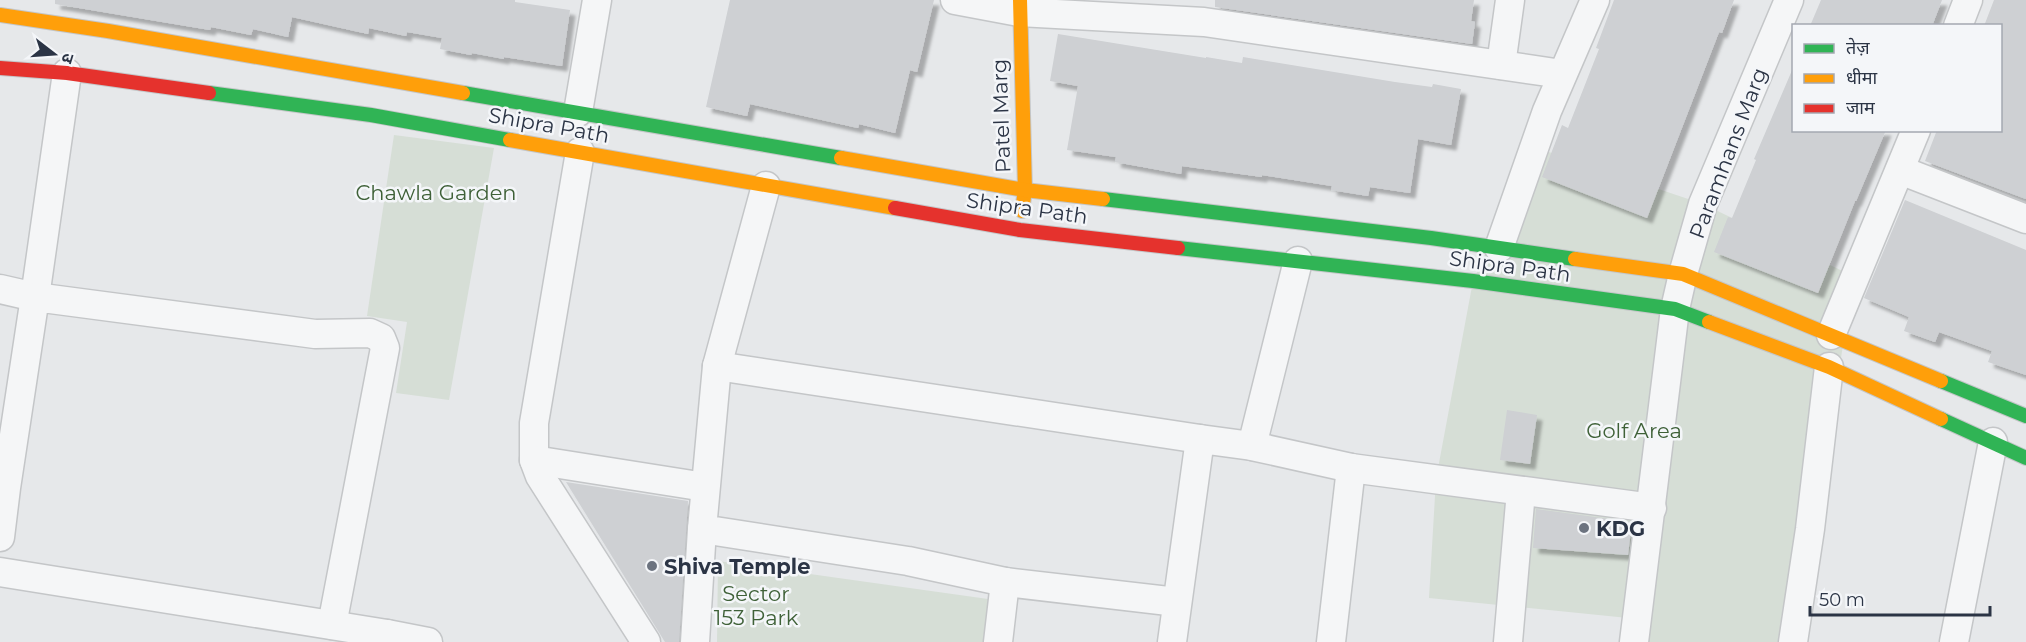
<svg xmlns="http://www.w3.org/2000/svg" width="2026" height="642" font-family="Montserrat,'Noto Sans Devanagari',sans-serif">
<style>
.green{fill:#d6ded6}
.building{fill:#ced0d3;filter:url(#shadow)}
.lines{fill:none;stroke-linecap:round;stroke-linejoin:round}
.street-casing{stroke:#c4c6c8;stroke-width:31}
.fast-casing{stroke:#c4c6c8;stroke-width:16}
.slow-casing{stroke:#c4c6c8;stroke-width:16}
.jam-casing{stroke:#c4c6c8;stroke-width:16}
.street{stroke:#f5f6f7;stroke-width:28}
.fast{stroke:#30b455;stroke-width:14}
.slow{stroke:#ff9f0a;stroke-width:14}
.jam{stroke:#e5322d;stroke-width:14}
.poi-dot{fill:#6c737f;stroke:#f4f6f9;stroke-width:2}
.labels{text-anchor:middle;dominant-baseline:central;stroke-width:5;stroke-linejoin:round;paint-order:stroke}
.street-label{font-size:21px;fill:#2b3445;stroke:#f4f6f9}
.park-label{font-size:21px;fill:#3f6138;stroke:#f4f6f9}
.poi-label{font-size:21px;font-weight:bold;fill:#2b3445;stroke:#f4f6f9;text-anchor:start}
</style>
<defs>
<filter id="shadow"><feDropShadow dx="5.5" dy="5.5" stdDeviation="1.5" flood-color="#0004"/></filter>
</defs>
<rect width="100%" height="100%" fill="#e6e8ea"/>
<g class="green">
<path d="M394,135L494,148L449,400L396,393L407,322L367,316Z"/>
<path d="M1534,147L1703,204L1855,277L1798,605L1783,606L1778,642H1648L1638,619L1429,598L1436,479L1473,281Z"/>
<path d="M718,561L988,599L983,642H717Z"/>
</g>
<g class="building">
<path d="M55,0H515V2L570,10L562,66L504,57V59L472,53L471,55L440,49L442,38L407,32L406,36L369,28L368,34L292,17L288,37L253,29L251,35L211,27L210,30L55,4Z"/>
<path d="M730,0H934L917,72L910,70L895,133L859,124L858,128L750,104L747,116L706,107Z"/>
<path d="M1215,0H1474L1471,21L1475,22L1472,44L1215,7Z"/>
<path d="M1614,0H1734L1722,33L1719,32L1647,218L1542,177L1562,125L1568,128L1599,49L1596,48Z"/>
<path d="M1821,0H1942L1932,26H1810Z"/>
<path d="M1994,0H2026V199L1925,161L1937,130H2001V26H1984Z"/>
<path d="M1058,34L1206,58V57L1242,63L1243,57L1395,82L1432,87L1433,84L1461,89L1451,145L1418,139L1410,193L1370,187L1368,196L1331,190L1332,186L1262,175V177L1182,166L1181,174L1115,162L1116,157L1067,150L1078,86L1050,81Z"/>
<path d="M1793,68L1794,130H1886L1856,201H1855L1818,293L1714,252L1728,217L1732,218L1756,160L1754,159Z"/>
<path d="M1905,200L2026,250V375L1988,362L1992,351L1939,332L1935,342L1904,331L1909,317L1864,298Z"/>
<path d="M1507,410L1537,415L1530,464L1500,460Z"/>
<path d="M566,482L688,501L679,642H665Z"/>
<path d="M1536,509L1632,522L1628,555L1533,548Z"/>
</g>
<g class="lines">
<defs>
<g id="street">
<path d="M955,0L1019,12L1204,22L1562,74"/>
<path d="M1958,26L1968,0"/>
<path d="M1501,65L1510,0"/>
<path d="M578,112L597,0"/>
<path d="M580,152L534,423V460L540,476L646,642"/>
<path d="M1900,170L2026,219"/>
<path d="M766,186L717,366L702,529L908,561L1005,582L1177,602"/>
<path d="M1499,248L1547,111L1595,0"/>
<path d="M0,289L35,297L67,73"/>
<path d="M1831,335L1916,130"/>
<path d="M717,366L1200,439"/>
<path d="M1252,446L1298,261"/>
<path d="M534,460L705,487"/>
<path d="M0,537L6,488L35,297L315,334L370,333L381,338L385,348L332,625"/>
<path d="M0,572L387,634"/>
<path d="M385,642L387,634L428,642"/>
<path d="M695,642L702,529"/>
<path d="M998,642L1005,582"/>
<path d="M1172,642L1200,439L1252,446L1351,468L1652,508"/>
<path d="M1331,642L1351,468"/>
<path d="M1508,642L1521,491"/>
<path d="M1634,642L1675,309L1683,274L1703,204L1789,0"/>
<path d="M1793,642L1810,529L1829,367"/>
<path d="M1954,642L1993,442"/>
</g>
<g id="fast">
<path d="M209,93L371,115L510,140"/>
<path d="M463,93L841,158"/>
<path d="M1103,199L1431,238L1575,259"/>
<path d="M1178,248L1473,281L1675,309L1709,322"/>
<path d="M1941,381L2026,416"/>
<path d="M1941,419L2026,458"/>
</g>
<g id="slow">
<path d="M1020,0L1025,190L1022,211"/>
<path d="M0,15L108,31L463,93"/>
<path d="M510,140L895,208"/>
<path d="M841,158L1025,190L1103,199"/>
<path d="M1575,259L1683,274L1941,381"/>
<path d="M1709,322L1829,367L1941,419"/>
</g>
<g id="jam">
<path d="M0,68L67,73L209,93"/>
<path d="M895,208L1020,230L1178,248"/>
</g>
</defs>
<use href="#street" class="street-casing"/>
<use href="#fast" class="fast-casing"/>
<use href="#slow" class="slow-casing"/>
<use href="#jam" class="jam-casing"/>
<use href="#street" class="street"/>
<use href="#fast" class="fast"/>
<use href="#slow" class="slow"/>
<use href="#jam" class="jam"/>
</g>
<g class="poi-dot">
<circle cx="1584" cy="528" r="6"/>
<circle cx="652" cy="566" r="6"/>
</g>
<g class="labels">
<g class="street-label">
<text transform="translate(1001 116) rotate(-92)">Patel Marg</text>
<text transform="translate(549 125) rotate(10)">Shipra Path</text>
<text transform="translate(1728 153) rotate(-69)">Paramhans Marg</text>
<text transform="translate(1027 208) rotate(8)">Shipra Path</text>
<text transform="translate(1510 266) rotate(8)">Shipra Path</text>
</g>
<g class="park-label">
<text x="436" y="192">Chawla Garden</text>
<text x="1634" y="430">Golf Area</text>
<text x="756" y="593">Sector<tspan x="756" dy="24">153 Park</tspan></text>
</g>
<g class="poi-label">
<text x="1596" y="528">KDG</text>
<text x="664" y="566">Shiva Temple</text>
</g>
</g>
<rect x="1792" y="24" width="210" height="108" fill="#f4f6f9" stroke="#a4a8b1" stroke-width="1.5"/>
<rect x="1804" y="44" width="30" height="9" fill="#30b455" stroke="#a4a8b1" stroke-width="1.5"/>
<text x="1846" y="54" font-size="18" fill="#2b3445">तेज़</text>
<rect x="1804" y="74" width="30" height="9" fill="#ff9f0a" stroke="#a4a8b1" stroke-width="1.5"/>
<text x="1846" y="84" font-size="18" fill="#2b3445">धीमा</text>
<rect x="1804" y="104" width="30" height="9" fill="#e5322d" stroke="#a4a8b1" stroke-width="1.5"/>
<text x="1846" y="114" font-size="18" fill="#2b3445">जाम</text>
<g transform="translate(54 54) rotate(107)" stroke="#f4f6f9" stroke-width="4.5" paint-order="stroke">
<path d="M0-4.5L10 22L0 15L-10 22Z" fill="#2b3445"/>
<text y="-9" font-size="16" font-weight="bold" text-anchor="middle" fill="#2b3445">उ</text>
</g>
<path d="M1810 606v9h180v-9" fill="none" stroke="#2b3445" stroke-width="3"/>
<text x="1819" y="606" font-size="18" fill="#2b3445" stroke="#f4f6f9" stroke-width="4.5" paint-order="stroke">50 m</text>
</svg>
